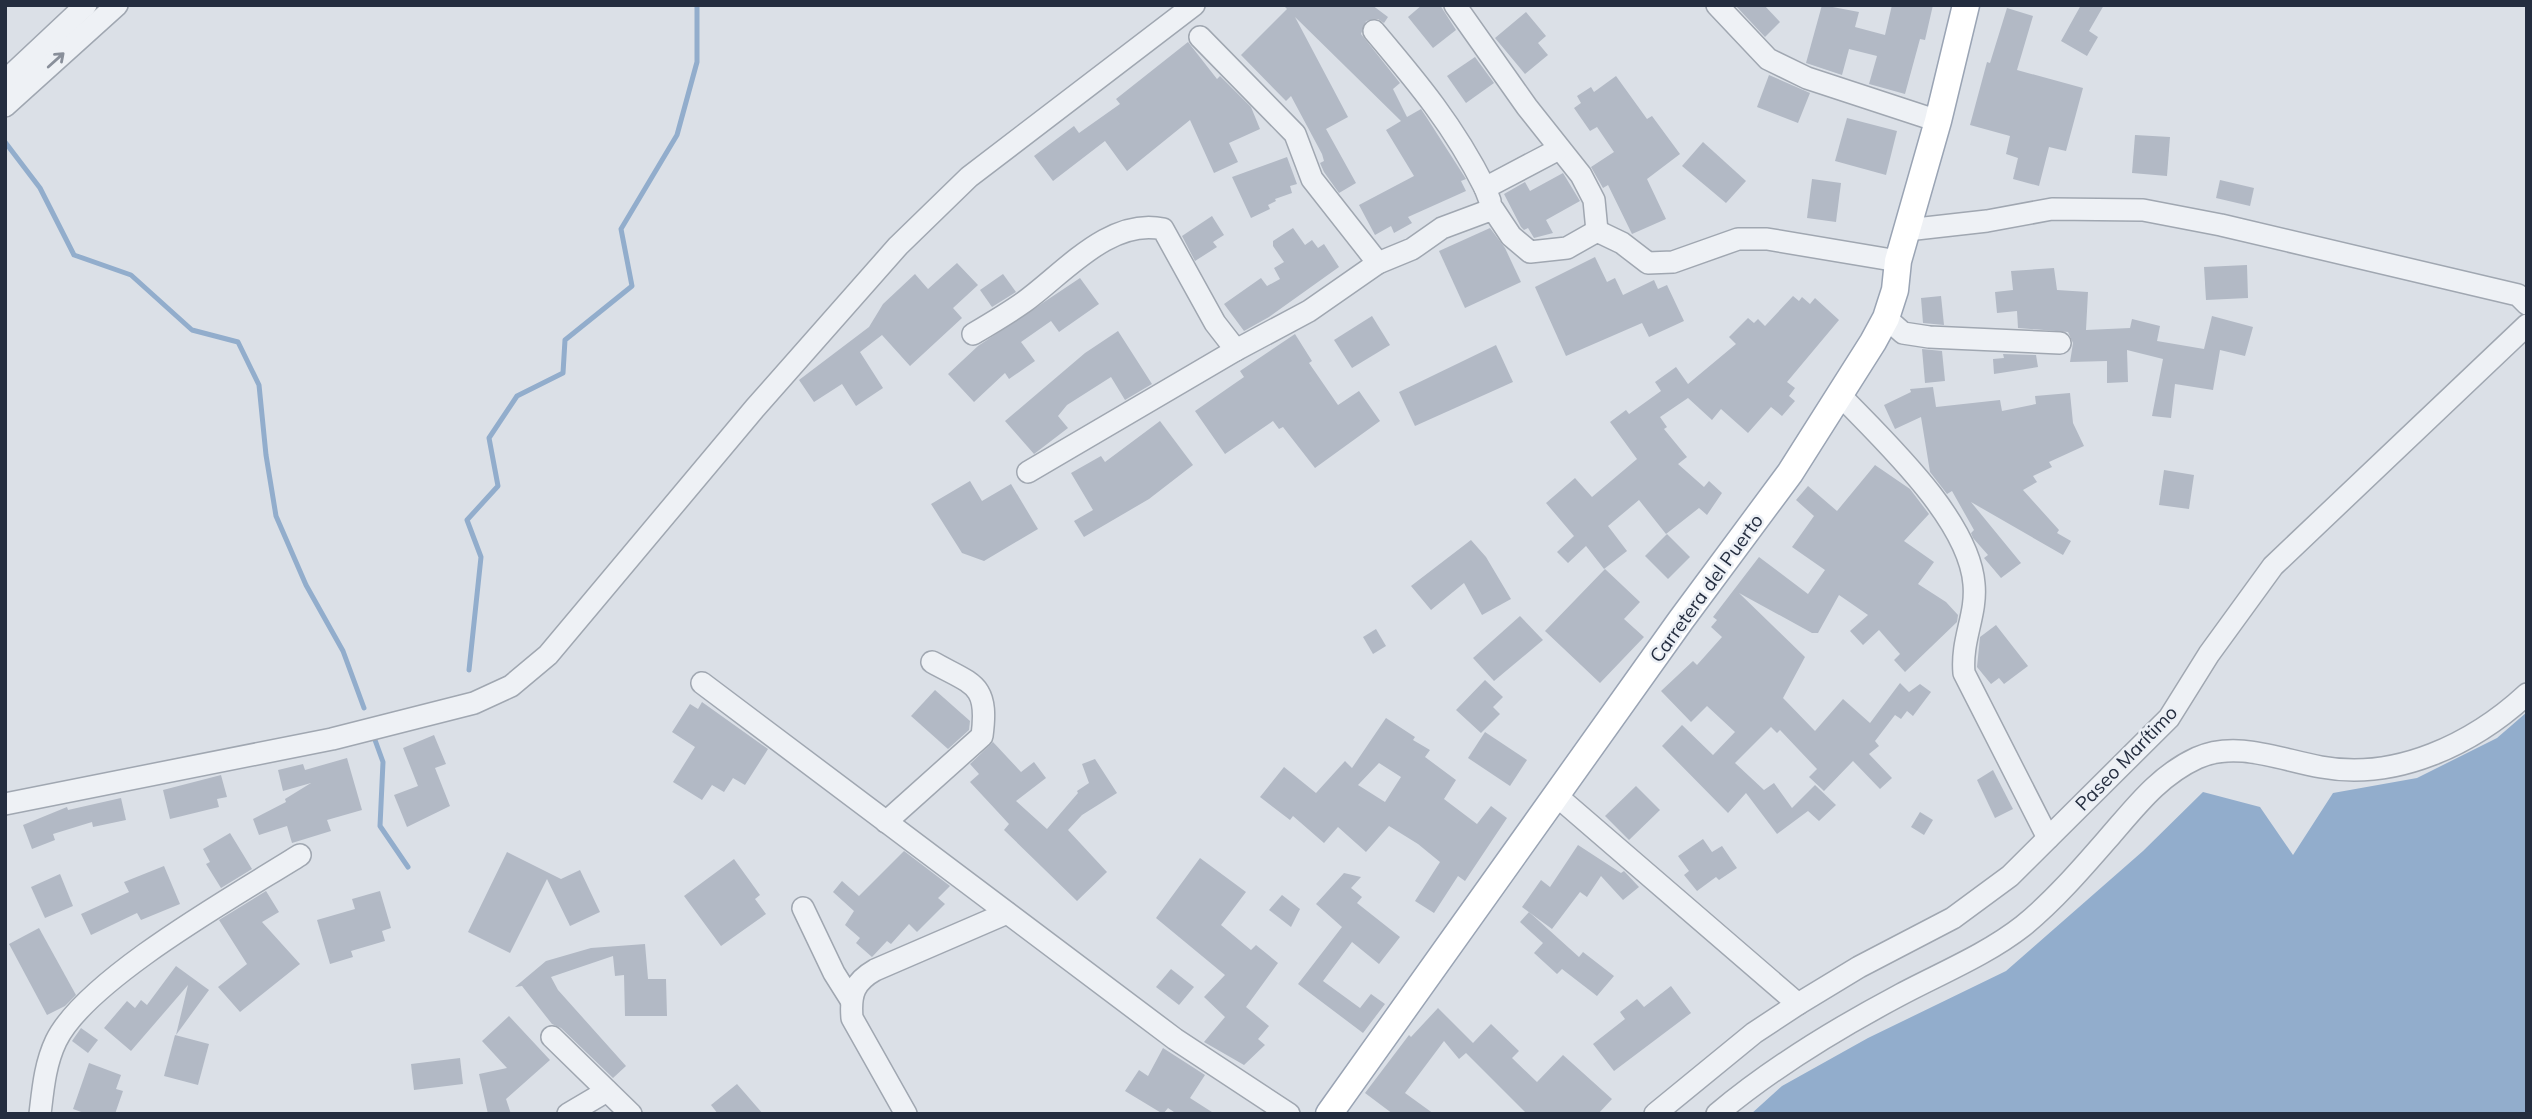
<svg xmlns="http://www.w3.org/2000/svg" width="2532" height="1119" font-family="Mulish,sans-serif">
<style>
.water{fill:#92adcc}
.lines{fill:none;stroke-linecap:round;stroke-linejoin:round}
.stream{stroke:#92adcc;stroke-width:5}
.building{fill:#b2b9c5;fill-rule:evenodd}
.minor-casing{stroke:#a0a7b1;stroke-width:24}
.major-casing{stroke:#9aa4b4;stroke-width:29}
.minor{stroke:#eef1f5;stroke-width:21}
.major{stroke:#fff;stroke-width:26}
.oneway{stroke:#898f9a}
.labels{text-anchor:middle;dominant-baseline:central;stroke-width:5;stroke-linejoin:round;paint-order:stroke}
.street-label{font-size:19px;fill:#242d3f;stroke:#ebeff5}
</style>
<rect width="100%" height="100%" fill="#dbe0e7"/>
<path class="water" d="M2527,712V1114H1751L1782,1086L1868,1038L2006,971L2143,851L2203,792L2260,807L2293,855L2333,793L2417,778L2497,738Z"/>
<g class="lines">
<g class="stream">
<path d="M5,142L40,188L74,255L131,275L192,330L238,342L259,385L266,455L276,516L306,585L343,651L364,708"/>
<path d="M469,670L481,557L467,520L498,486L489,438L517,396L563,373L565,340L632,286L621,229L677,135L697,62V5"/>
<path d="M375,740L383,762L380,826L408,867"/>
</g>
</g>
<g class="building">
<path d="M1283,5H1372L1388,17L1384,23L1378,19L1366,21L1361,34L1400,83L1393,89L1407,117L1421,109L1427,118L1466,179L1461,181L1466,191L1408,217L1412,223L1394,233L1391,226L1375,235L1359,205L1414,176L1386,130L1401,121L1295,17L1348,117L1326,129L1356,183L1339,193L1324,172L1320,163L1324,161L1322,154L1291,96L1286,101L1241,55L1287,9Z"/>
<path d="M1422,5H1440L1456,30L1433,48L1408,17Z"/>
<path d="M1735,5H1764L1780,22L1765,37Z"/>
<path d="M1822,5L1859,12L1855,27L1885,35L1892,5H1933L1925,40L1920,39L1905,94L1869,84L1877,56L1849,49L1842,75L1806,63Z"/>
<path d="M2081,5H2104L2089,31L2098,37L2087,56L2061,41Z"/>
<path d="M2007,8L2033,16L2017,70L2083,88L2066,151L2049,147L2039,186L2013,179L2018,158L2006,154L2010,136L1970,125L1987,62L1990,63Z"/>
<path d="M1526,12L1546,36L1538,43L1548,55L1525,74L1495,38Z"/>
<path d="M1188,42L1217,79L1220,76L1251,107L1260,129L1229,143L1238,162L1214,173L1190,120L1127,171L1105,141L1053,181L1034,156L1074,126L1079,133L1120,104L1116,99Z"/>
<path d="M1475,57L1494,83L1466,103L1447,76Z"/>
<path d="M1769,75L1810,93L1798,123L1757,107Z"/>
<path d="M1616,76L1647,119L1652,116L1680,154L1647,179L1666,219L1632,234L1608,185L1603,188L1591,167L1614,152L1597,127L1590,131L1574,108L1581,103L1577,96L1591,87L1594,92Z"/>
<path d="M1847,118L1897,131L1886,175L1835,161Z"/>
<path d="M2135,135L2170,137L2167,176L2132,173Z"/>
<path d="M1703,142L1746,181L1726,203L1682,166Z"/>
<path d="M1287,157L1297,184L1290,186L1292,193L1275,199L1276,201L1268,205L1270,209L1251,218L1232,177Z"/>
<path d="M1563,173L1580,201L1546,220L1553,233L1534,238L1528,228L1524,230L1521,227L1504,194L1525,182L1530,191Z"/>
<path d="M1812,179L1841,183L1836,222L1807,218Z"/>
<path d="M2220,180L2254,188L2250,206L2216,198Z"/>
<path d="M1212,216L1224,235L1213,242L1217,247L1195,261L1182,236Z"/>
<path d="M1293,228L1305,245L1312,240L1318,248L1324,244L1339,267L1269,317L1244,331L1224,304L1261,278L1267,286L1280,279L1274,268L1284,262L1273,246V241Z"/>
<path d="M1490,228L1505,248L1521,282L1465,308L1439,251Z"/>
<path d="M1595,257L1607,282L1615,278L1623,295L1654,280L1658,289L1667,285L1684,321L1649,337L1642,323L1566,356L1535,287Z"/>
<path d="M957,263L978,285L953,308L962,318L910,366L882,335L860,352L883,388L856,406L842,384L814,402L799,380L869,327L883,304L915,274L928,289Z"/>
<path d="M2247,265L2248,298L2206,300L2204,267Z"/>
<path d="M2054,268L2057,290L2088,292L2086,330L2130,328L2132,319L2160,326L2157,341L2204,349L2212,316L2253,327L2245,356L2220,350L2213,390L2175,384L2171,418L2152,416L2163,359L2127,350L2128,382L2107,383V361L2070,362L2073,343L2068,332L2018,328L2017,311L1997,313L1995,292L2013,290L2011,271Z"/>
<path d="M1003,274L1016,292L992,307L980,290Z"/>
<path d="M1080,278L1099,304L1059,332L1051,321L1021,342L1035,361L1009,379L1005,373L974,402L948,374L978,346Z"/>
<path d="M1793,296L1799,301L1802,297L1810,304L1815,298L1839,320L1787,382L1795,388L1789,396L1795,401L1782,416L1771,407L1748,433L1721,409L1712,420L1688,398L1660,417L1667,427L1664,429L1687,457L1678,464L1704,487L1709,481L1722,493L1707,515L1699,508L1666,534L1639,500L1608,526L1627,551L1604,569L1586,546L1568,563L1557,552L1574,536L1546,503L1575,478L1592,497L1637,459L1610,422L1626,410L1629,414L1661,391L1655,382L1676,367L1688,384L1736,344L1729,337L1748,318L1754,323L1758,319L1765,326Z"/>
<path d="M1941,296L1944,325L1923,323L1921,298Z"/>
<path d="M1372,316L1390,345L1352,368L1334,340Z"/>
<path d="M1118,331L1152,384L1125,400L1111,377L1067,405L1058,416L1068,428L1034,454L1005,421L1085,353Z"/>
<path d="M1295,334L1312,361L1309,363L1338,405L1359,391L1380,421L1315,468L1283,427L1279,429L1273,421L1225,454L1195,411L1244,377L1240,371Z"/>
<path d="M1496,345L1513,382L1415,426L1399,392Z"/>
<path d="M1922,349L1942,351L1945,381L1925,383Z"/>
<path d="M2003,354L2036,355L2038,367L1994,374L1993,359L2004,358Z"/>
<path d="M1933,387L1936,407L2000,400L2002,411L2036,404L2035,396L2070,393L2073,423L2084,446L2049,462L2052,467L2033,476L2037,482L2023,490L2059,530L2057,533L2071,541L2063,555L1971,502L2021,563L2001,578L1984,558L1988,555L1973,538L1971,533L1974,530L1952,491L1947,494L1930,472L1921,417L1895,429L1884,405L1911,392L1910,389Z"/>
<path d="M1160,421L1193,465L1149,499L1084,537L1074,521L1093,510L1071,473L1101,456L1105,462Z"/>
<path d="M1875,465L1910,489L1929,514L1904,541L1934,562L1918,584L1946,602L1958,615L1957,622L1905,672L1894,660L1900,654L1879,630L1863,645L1850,631L1868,615L1839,595L1818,633H1812L1739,593L1805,657L1783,698L1815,731L1843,699L1870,723L1900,683L1909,692L1920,684L1931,692L1913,716L1907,711L1901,719L1895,715L1875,741L1879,746L1869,754L1892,778L1880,789L1853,761L1824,791L1809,777L1817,769L1780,730L1777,733L1771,727L1735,763L1764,790L1774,783L1792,808L1815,785L1836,805L1819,821L1808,811L1777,834L1746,793L1728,813L1662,746L1682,725L1713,755L1735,732L1707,706L1691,722L1661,691L1693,661L1697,665L1722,637L1711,627L1717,620L1713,617L1759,557L1808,594L1825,570L1792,547L1814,516L1796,500L1808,486L1837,511Z"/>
<path d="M2164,470L2194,475L2189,509L2159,505Z"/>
<path d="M970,481L982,501L1011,484L1038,529L984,561L962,553L931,504Z"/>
<path d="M1667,534L1690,557L1668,579L1645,556Z"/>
<path d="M1471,540L1486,557L1511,599L1482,615L1464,583L1431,610L1411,586Z"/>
<path d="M1605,569L1640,602L1624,619L1644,637L1600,683L1545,631Z"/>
<path d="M1520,616L1543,640L1494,681L1473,658Z"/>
<path d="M1996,625L2028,666L2004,684L1999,678L1991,684L1977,667L1980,637Z"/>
<path d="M1376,629L1386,646L1373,654L1363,637Z"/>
<path d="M1485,680L1503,697L1493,707L1500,714L1481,733L1456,710Z"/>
<path d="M935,690L970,721L969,730L948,749L911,716Z"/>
<path d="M702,702L768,749L745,785L733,778L724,792L712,785L702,800L673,782L695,747L672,732L690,704L698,709Z"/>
<path d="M1386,718L1415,737L1413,740L1430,750L1425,757L1456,780L1444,799L1477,824L1491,806L1507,818L1465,881L1458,876L1434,913L1415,901L1440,862L1418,844L1389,826L1366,852L1338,827L1324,843L1293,816L1290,820L1260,797L1284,767L1316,793L1345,761L1352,768ZM1379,763L1401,777L1385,802L1358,785Z"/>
<path d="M1485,732L1527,760L1510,786L1468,758Z"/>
<path d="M434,735L446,764L435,768L450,806L407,827L394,795L418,786L403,748Z"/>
<path d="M993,742L1021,772L1034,762L1046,778L1016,801L1047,829L1078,793L1077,791L1089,783L1082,764L1095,759L1117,793L1082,815L1068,830L1107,872L1077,901L1004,830L1009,824L970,782L979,774L970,764Z"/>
<path d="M347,758L362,810L327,820L331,831L292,843L287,826L259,835L253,819L286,802L285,799L311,783L283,791L278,770L303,764L305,770Z"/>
<path d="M1993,770L2013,809L1995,818L1977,780Z"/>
<path d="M221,775L227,797L217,799L219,807L170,819L163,790Z"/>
<path d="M1636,786L1660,810L1629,840L1605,816Z"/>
<path d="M121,798L126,820L93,827L92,822L53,834L55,840L32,849L23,825L67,807L68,810Z"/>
<path d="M1920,812L1933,820L1924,835L1911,827Z"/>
<path d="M230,833L252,869L221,888L206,864L210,862L203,849Z"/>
<path d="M1703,839L1712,852L1722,846L1737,868L1719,880L1716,877L1697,891L1684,875L1689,871L1678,856Z"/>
<path d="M1578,845L1621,873L1624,871L1639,887L1623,900L1601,876L1587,897L1580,892L1552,929L1522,907L1541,880L1550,887Z"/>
<path d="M904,851L950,886L938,898L945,904L917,932L909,924L891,944L887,941L872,957L856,943L860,938L845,925L854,911L833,892L842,881L859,896Z"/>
<path d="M507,852L561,879L580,870L600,912L570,926L547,879L510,953L468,932Z"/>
<path d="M1200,858L1246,892L1221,925L1251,950L1256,945L1278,963L1246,1007L1269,1026L1258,1039L1265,1045L1244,1065L1204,1042L1225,1017L1204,997L1225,975L1156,918Z"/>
<path d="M734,859L760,895L755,899L766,914L721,946L684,896Z"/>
<path d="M164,866L180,904L141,920L137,913L91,935L81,914L129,892L124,882Z"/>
<path d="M1344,873L1361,877L1351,888L1362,897L1357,903L1400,937L1379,964L1352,942L1323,981L1360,1008L1371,994L1385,1004L1363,1033L1298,984L1342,927L1316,904Z"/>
<path d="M60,874L73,906L45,918L31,887Z"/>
<path d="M266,891L279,912L262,922L300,964L240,1012L218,987L247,964L219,920Z"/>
<path d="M380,891L391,928L382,931L385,941L351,951L353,957L330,964L317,920L355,909L352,899Z"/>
<path d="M1282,895L1300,909L1291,927L1269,910Z"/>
<path d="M1529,912L1579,957L1583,952L1614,976L1597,996L1562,969L1557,974L1534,953L1543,943L1520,922Z"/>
<path d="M39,928L76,995L65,1006L47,1015L9,944Z"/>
<path d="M645,944L648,979H666L667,1016H625L624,975L615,976L613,956L551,977L558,990L626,1066L613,1078L561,1028L552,1024L522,986L515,987L546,961L591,948Z"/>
<path d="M176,966L209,990L176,1035L188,985L131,1051L104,1028L127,1001L135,1008L141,1000L147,1005Z"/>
<path d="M1171,969L1194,987L1179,1005L1156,987Z"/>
<path d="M1671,986L1691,1013L1614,1071L1593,1044L1625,1019L1620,1012L1637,999L1644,1007Z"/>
<path d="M1438,1008L1473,1043L1491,1024L1519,1051L1512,1058L1537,1082L1563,1055L1612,1099L1598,1114H1527L1466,1053L1459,1059L1444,1041L1405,1093L1434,1114H1393L1365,1093L1409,1035L1411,1037Z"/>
<path d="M509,1016L550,1060L506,1099L511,1114H488L479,1074L507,1068L482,1041Z"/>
<path d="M81,1028L98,1040L88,1053L72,1041Z"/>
<path d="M175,1035L209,1044L198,1085L164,1076Z"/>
<path d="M1163,1048L1205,1075L1190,1098L1215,1114H1177L1168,1108L1163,1114L1125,1091L1139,1070L1148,1076Z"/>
<path d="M460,1058L463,1084L414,1090L411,1064Z"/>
<path d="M89,1063L121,1075L116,1089L123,1091L115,1114H87L73,1109Z"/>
<path d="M737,1084L763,1114H718L711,1105Z"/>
</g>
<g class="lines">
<defs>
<g id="minor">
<path d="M1455,5L1527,107L1581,175L1594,200L1597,231"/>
<path d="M1717,5L1768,59L1807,78L1938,121"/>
<path d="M1374,31C1418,83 1454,126 1485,188"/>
<path d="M1200,37L1295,134L1312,179L1378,263"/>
<path d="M5,81L86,5"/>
<path d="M5,106L117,5"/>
<path d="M1490,201L1485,188L1559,149"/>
<path d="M1907,230L1987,221L2052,209L2143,210L2221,225L2518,295L2527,304"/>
<path d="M1886,318L1903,333L1929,337L2060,343"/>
<path d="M973,334C990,324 1007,314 1024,302C1063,274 1110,217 1163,229L1215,323L1236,350L1309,311L1378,263L1412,249L1442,228L1493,209L1511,236L1530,252L1567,248L1597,231L1622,243L1648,263L1673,262L1738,239H1767L1898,261"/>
<path d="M1840,395C1883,440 1969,519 1974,584C1977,615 1961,639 1964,673L2048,838"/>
<path d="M1028,472L1236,350"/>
<path d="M702,683L1175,1039L1289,1114"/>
<path d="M1558,797L1798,1004"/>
<path d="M5,804L332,739L474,703L511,686L548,655L755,408L898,246L969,177L1194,5"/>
<path d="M886,822L982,736C989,683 973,685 932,662"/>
<path d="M803,908L834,973L851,1000"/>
<path d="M552,1037L631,1114"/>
<path d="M40,1114C43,1089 45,1064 56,1041C86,979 238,894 300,855"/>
<path d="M568,1114L607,1091"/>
<path d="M906,1114L852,1018C850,994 854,982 875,970L1007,913"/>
<path d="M1655,1114L1754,1033L1798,1004L1859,967L1953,918L2010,876L2169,718L2209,654L2273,566L2527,325"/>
<path d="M1717,1114C1773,1067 1834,1030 1898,996C1939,974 1986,955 2023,926C2055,900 2084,866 2111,835C2137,805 2160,775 2197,758C2236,740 2281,760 2321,767C2396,781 2473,744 2527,694"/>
</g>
<path id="major" d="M1329,1114L1681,620L1790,473L1873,342L1886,318L1895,290L1898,261L1938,121L1966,5"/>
</defs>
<use href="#minor" class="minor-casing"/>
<use href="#major" class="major-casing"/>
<use href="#minor" class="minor"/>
<use href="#major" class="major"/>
</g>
<defs><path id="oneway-shaft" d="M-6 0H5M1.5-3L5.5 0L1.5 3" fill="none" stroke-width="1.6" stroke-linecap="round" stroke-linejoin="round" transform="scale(1.75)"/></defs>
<use class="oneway" href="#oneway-shaft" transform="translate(56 60) rotate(-42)"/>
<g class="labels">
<g class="street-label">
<text transform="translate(1706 588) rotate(-54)">Carretera del Puerto</text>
<text transform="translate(2126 758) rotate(-46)">Paseo Marítimo</text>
</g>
</g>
<rect width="2532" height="1119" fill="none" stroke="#242d3f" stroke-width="14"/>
</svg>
